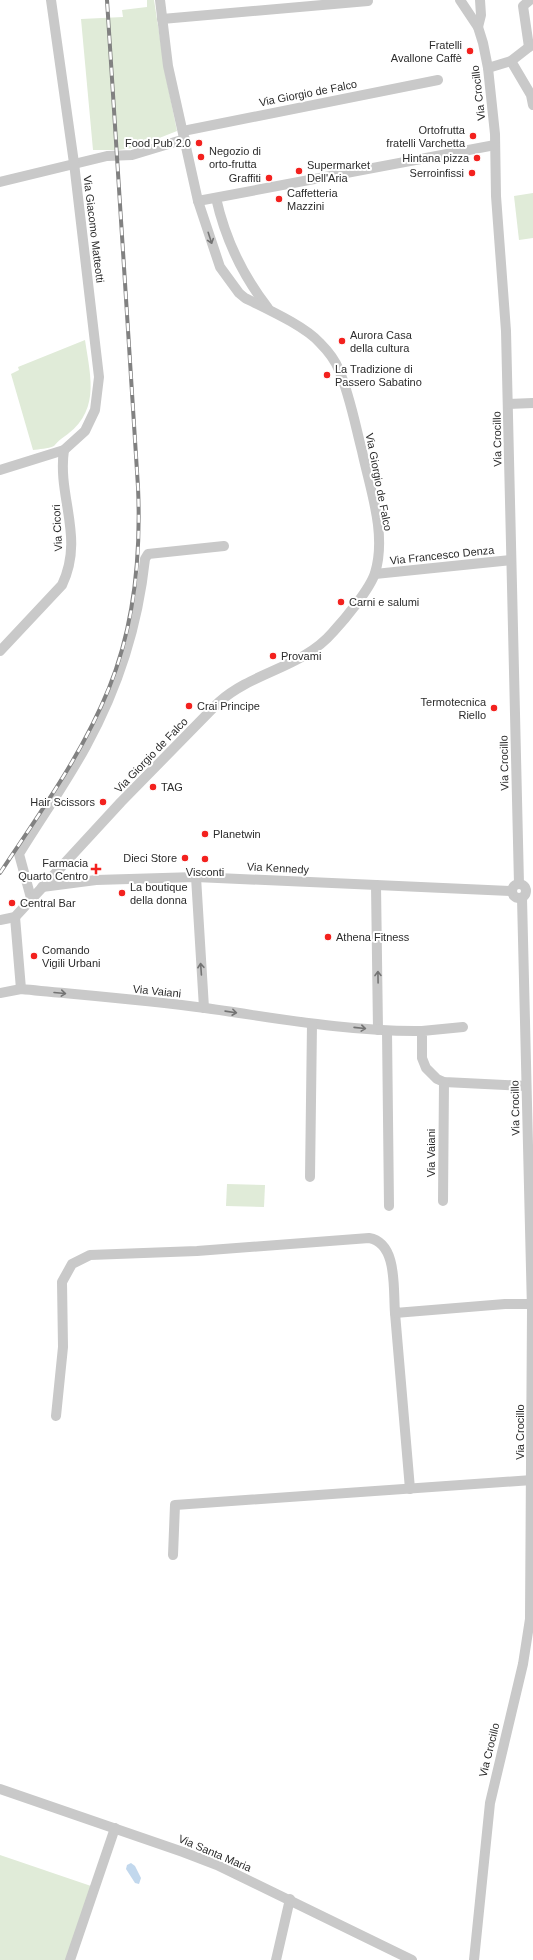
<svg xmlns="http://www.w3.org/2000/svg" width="533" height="1960" font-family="Helvetica,sans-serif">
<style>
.green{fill:#e0ebd8}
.water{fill:#c2d8ed}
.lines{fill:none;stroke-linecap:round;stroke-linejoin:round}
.minor{stroke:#c9c9c9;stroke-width:10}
.rail-casing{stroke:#818181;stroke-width:4}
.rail{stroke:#fff;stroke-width:2.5;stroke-dasharray:8;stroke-linecap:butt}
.oneway{stroke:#737373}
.poi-dot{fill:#f3211e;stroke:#fff;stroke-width:1.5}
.labels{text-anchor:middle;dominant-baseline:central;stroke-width:4;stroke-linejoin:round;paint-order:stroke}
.poi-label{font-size:11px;fill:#2c2c2c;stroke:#fff;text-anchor:start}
.street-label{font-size:11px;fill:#2c2c2c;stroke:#fff}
</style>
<rect width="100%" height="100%" fill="#fff"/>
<g class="green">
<path d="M147,0H154L166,77L177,131L134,148L119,150H93L81,19L123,17L122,10L147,7Z"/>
<path d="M533,193V238L519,240L514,196Z"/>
<path d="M85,340C91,380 101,413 61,439C58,441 56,444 54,446C48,449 39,449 33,450L11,374L19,370L18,367Z"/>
<path d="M227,1184L265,1185L264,1207L226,1206Z"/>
<path d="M0,1855L91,1886L66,1960H0Z"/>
</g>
<path class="water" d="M131,1863L135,1866L141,1878L139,1884L135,1883L126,1869L127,1865Z"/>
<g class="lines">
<g class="minor">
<path d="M460,0L478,27L483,43L488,68L495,134L496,196L506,331L519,884"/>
<path d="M162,19L368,1"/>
<path d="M478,27L481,15L480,0"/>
<path d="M529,47L523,6L530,0"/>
<path d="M511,61L531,95L533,105"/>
<path d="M488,68L511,61L533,44"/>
<path d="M183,131L438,80"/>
<path d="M0,182L107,156L132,155L185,139"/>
<path d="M216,198C225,238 243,276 268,308"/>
<path d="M198,201L495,145"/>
<path d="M508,404L533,403"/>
<path d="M0,470L64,450L85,431L95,410L99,377L74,163L51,0"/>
<path d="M375,574L511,560"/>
<path d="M0,651L62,585C85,537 57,497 64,450"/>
<path d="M196,877L204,1008"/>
<circle cx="519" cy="891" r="7"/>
<path d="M376,885L378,1030"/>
<path d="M42,887L96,880L196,877L512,891"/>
<path d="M31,898L19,854C41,818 66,783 86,746C118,688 138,624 145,559L148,554L224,546"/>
<path d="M15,917L21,989"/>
<path d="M0,920L15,917L121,802L219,702C254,671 302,668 333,632C345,619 370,589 375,573C387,534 370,489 362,451C355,424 350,396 339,370C335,360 328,351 320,343C305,326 267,309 245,298L239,293L220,267L198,201L168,66L160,0"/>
<path d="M0,993L21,989C82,995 144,1000 205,1008C277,1018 349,1032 422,1031"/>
<path d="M463,1027L422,1031V1058L426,1068L437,1079L444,1082L526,1086"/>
<path d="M387,1031L389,1206"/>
<path d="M310,1177L312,1024"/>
<path d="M443,1201L444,1082"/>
<path d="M395,1313L410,1489"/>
<path d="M56,1416L63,1347L62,1282L72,1264L90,1255L197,1251L369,1238C398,1243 393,1289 395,1313L505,1304H532"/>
<path d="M173,1555L175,1505L532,1480"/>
<path d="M0,1789L183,1852L217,1865L412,1960"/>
<path d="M70,1960L115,1828"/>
<path d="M276,1960L290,1899"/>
<path d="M474,1960L490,1803L523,1664L530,1619L532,1310L522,898"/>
</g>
<defs>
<path id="rail" d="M0,873C39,814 82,755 109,688C135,624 141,556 138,487L107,0"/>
</defs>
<use href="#rail" class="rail-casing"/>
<use href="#rail" class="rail"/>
</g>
<defs><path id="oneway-shaft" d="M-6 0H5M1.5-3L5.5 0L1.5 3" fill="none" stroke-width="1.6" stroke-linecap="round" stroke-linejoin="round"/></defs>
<g class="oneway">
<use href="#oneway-shaft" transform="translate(210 238) rotate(72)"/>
<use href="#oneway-shaft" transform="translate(201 969) rotate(-94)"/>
<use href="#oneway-shaft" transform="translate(378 977) rotate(-91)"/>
<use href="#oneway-shaft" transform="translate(60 993) rotate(5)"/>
<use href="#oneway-shaft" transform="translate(231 1012) rotate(8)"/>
<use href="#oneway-shaft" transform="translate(360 1028) rotate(6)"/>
</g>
<g class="poi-dot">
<circle cx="470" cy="51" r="4"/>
<circle cx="473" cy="136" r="4"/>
<circle cx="199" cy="143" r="4"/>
<circle cx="201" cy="157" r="4"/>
<circle cx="477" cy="158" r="4"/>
<circle cx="299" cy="171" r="4"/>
<circle cx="472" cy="173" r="4"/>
<circle cx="269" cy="178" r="4"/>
<circle cx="279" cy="199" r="4"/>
<circle cx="342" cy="341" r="4"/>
<circle cx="327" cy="375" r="4"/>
<circle cx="341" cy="602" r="4"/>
<circle cx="273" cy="656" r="4"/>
<circle cx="189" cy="706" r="4"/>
<circle cx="494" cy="708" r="4"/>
<circle cx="153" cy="787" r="4"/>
<circle cx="103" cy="802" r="4"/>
<circle cx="205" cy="834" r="4"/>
<circle cx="185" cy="858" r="4"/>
<circle cx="205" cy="859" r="4"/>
<path d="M94 863h4v4h4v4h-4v4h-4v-4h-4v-4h4z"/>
<circle cx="122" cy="893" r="4"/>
<circle cx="12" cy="903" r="4"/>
<circle cx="328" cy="937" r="4"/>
<circle cx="34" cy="956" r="4"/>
</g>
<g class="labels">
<g class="poi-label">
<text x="462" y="45" text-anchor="end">Fratelli<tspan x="462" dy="13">Avallone Caffè</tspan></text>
<text x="465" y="130" text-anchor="end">Ortofrutta<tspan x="465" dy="13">fratelli Varchetta</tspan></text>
<text x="191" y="143" text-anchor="end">Food Pub 2.0</text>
<text x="209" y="151">Negozio di<tspan x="209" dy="13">orto-frutta</tspan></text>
<text x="469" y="158" text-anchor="end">Hintana pizza</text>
<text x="307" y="165">Supermarket<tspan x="307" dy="13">Dell'Aria</tspan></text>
<text x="464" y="173" text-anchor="end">Serroinfissi</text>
<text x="261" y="178" text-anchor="end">Graffiti</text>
<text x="287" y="193">Caffetteria<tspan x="287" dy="13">Mazzini</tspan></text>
<text x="350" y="335">Aurora Casa<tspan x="350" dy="13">della cultura</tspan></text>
<text x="335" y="369">La Tradizione di<tspan x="335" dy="13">Passero Sabatino</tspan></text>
<text x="349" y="602">Carni e salumi</text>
<text x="281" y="656">Provami</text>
<text x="486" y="702" text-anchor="end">Termotecnica<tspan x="486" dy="13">Riello</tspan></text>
<text x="197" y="706">Crai Principe</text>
<text x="161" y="787">TAG</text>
<text x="95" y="802" text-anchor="end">Hair Scissors</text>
<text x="213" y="834">Planetwin</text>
<text x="177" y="858" text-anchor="end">Dieci Store</text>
<text x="88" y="863" text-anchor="end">Farmacia<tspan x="88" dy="13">Quarto Centro</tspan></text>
<text x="205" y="872" text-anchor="middle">Visconti</text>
<text x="130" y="887">La boutique<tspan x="130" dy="13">della donna</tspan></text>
<text x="20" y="903">Central Bar</text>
<text x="336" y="937">Athena Fitness</text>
<text x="42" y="950">Comando<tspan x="42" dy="13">Vigili Urbani</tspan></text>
</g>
<g class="street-label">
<text transform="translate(308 93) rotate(-11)">Via Giorgio de Falco</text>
<text transform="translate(478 93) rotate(-97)">Via Crocillo</text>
<text transform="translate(94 229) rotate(83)">Via Giacomo Matteotti</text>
<text transform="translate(497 439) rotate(-91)">Via Crocillo</text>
<text transform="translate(379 482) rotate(79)">Via Giorgio de Falco</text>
<text transform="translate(57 528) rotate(-93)">Via Cicori</text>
<text transform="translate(442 555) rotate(-6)">Via Francesco Denza</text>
<text transform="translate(151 755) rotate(-46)">Via Giorgio de Falco</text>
<text transform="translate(504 763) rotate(-91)">Via Crocillo</text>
<text transform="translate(278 868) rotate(3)">Via Kennedy</text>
<text transform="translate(157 991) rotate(6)">Via Vaiani</text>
<text transform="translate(515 1108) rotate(-91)">Via Crocillo</text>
<text transform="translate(431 1153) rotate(-90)">Via Vaiani</text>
<text transform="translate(520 1432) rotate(-90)">Via Crocillo</text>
<text transform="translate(489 1750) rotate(-76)">Via Crocillo</text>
<text transform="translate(215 1853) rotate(23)">Via Santa Maria</text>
</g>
</g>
</svg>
